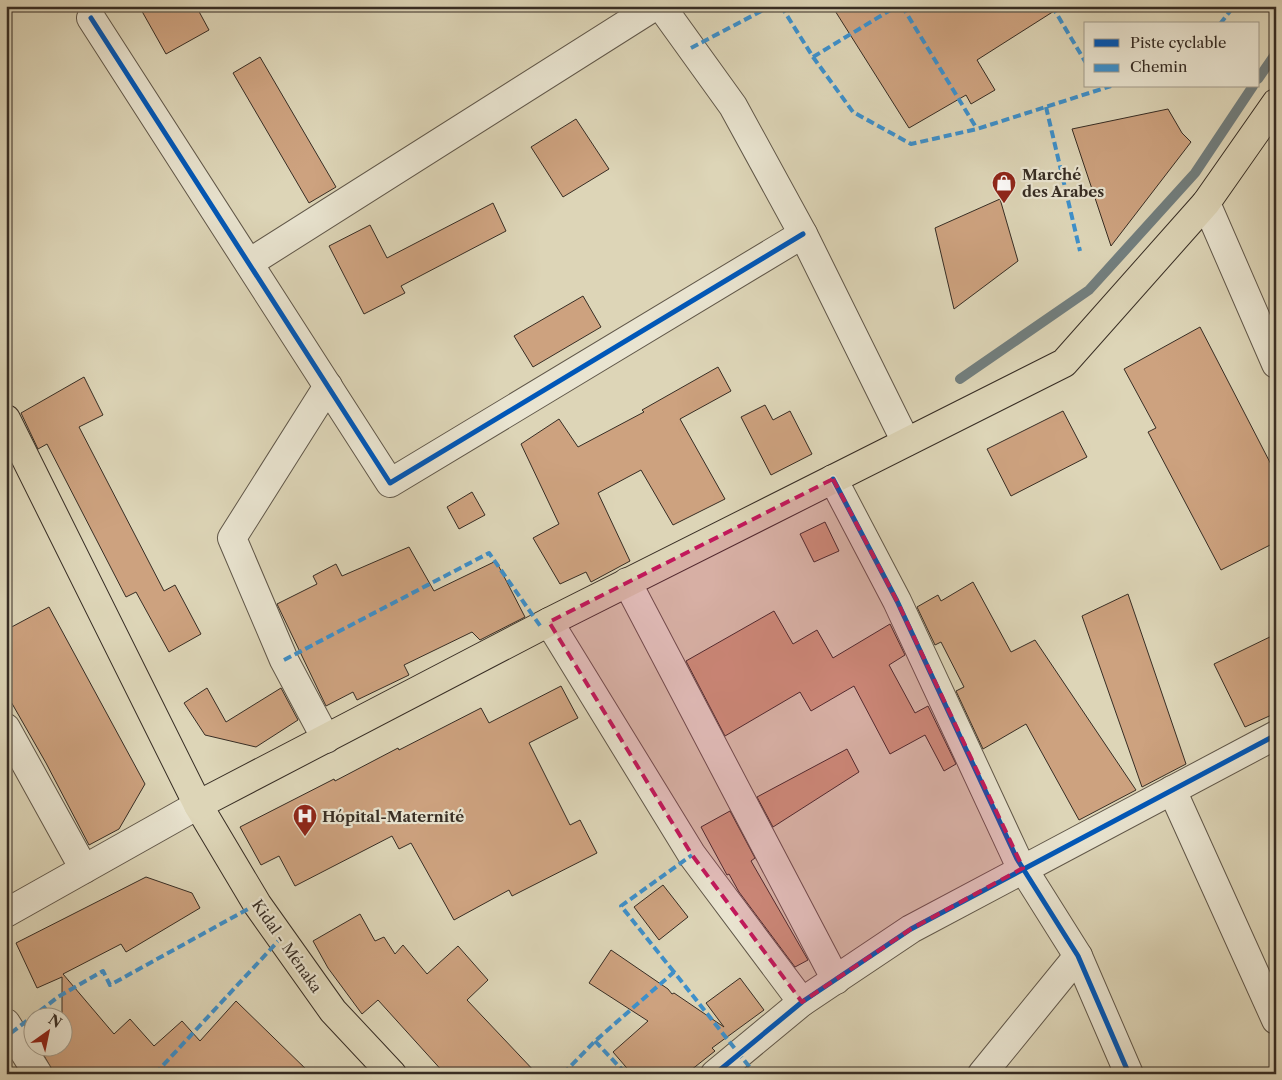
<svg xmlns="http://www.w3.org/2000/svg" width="1282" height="1080" font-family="'Libre Caslon Text',serif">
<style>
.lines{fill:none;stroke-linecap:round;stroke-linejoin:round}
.stream{stroke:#727f7f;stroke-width:10}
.building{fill:#cda27f;stroke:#372d24}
.minor-casing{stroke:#605749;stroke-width:30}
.major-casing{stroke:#372d24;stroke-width:30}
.minor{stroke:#e9e4d0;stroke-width:28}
.major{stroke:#ddd5b7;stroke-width:28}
.quiet{stroke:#3d90cb;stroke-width:4;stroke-dasharray:8 4;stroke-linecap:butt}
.cycleway-casing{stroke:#e9e4d0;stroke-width:8}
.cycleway{stroke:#0057b8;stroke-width:5}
.marked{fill:#c2185b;fill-opacity:0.2;stroke:#c2185b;stroke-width:4;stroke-dasharray:10 6;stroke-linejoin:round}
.labels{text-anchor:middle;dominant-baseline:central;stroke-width:4.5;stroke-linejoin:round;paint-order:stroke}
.poi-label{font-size:15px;font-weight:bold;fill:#372d24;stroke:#e9e4d0;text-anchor:start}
.street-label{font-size:15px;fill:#372d24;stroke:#e9e4d0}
</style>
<rect width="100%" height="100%" fill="#ddd5b7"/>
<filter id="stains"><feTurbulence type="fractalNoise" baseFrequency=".004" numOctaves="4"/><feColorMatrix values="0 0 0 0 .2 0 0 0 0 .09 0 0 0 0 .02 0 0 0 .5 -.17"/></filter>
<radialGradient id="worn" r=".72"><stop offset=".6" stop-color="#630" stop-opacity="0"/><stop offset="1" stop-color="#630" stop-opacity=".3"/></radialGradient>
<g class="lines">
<g class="stream">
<path d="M1258,79L1276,53"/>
<path d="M960,379L1089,290L1195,173L1253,86"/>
</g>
</g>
<g class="building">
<path d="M139,6H196L209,30L166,54Z"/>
<path d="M832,6H1062L977,60L995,90L971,104L966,95L909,128Z"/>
<path d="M260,57L336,187L309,203L233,73Z"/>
<path d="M1168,109L1182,133L1191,142L1111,246L1072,129Z"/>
<path d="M576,119L609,169L563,197L531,147Z"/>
<path d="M1000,199L1018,261L954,309L935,228Z"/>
<path d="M493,203L506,231L401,286L405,293L364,314L329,246L370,225L387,258Z"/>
<path d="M583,296L601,327L533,367L514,336Z"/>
<path d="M1200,327L1276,474V542L1221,570L1148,432L1156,428L1124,369Z"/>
<path d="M718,367L731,391L680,419L725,499L673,525L641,470L598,493L630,561L591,582L586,572L560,584L533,538L559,524L521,444L559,419L578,447L644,412L642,410Z"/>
<path d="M84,377L103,415L79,427L164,591L175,585L201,634L169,652L136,592L126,597L47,444L38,449L21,413Z"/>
<path d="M765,405L773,420L790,411L812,454L771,475L741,417Z"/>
<path d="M1063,411L1087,457L1011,496L987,449Z"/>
<path d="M472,492L485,515L459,529L447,507Z"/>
<path d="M825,522L839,551L814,562L800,534Z"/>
<path d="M409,547L434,591L496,561L525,617L480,640L472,632L404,665L409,675L357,700L353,692L326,706L277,604L317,584L313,576L336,564L342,576Z"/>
<path d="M973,582L1011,652L1035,640L1136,790L1079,820L1026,724L983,749L956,691L964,687L941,642L935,645L917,607L938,595L941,601Z"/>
<path d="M1128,594L1186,764L1142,787L1082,616Z"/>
<path d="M49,607L145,784L119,829L89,845L46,763L6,693V630Z"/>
<path d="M774,611L793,644L817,630L833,658L890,624L905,655L889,665L915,713L928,706L956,764L944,771L925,735L890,754L854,686L811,711L800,692L725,736L686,661Z"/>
<path d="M1276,634V713L1245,727L1214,664Z"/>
<path d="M561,686L578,718L529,743L570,825L580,820L597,853L512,896L509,890L454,920L411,843L399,849L392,836L295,886L279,856L261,865L240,827L334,779L335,781L398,748L399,750L481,708L489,723Z"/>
<path d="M207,688L226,722L281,688L298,720L256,747L205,735L184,703Z"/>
<path d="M847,749L859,772L773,827L757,797Z"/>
<path d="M730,811L755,858L751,861L808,960L795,967L739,892L729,874L727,875L701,827Z"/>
<path d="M146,877L192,893L200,908L126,952L121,944L63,974L114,1034L130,1019L154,1046L182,1021L200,1041L236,1001L311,1074H54L40,1048H62V977L37,988L16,943Z"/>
<path d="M663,885L688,917L659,940L634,907Z"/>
<path d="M360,914L375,941L384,937L395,954L403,945L427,974L458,946L488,980L467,1000L537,1074H445L378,1000L362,1014L328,968L313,941Z"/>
<path d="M611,950L668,989L672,994L674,993L724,1027L706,1003L740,978L764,1010L712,1048L715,1051L686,1074H632L613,1052L648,1021L589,983Z"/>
</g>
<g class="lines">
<defs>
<g id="minor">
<path d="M661,6L733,106L803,234L906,442"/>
<path d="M91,18L390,483L803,234"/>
<path d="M1206,203L1276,364"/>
<path d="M249,263L655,6"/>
<path d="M833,479L897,601L1017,859L1078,956L1129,1074"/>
<path d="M627,582L836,980"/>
<path d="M549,622L692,855L802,1002"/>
<path d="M6,728L84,869"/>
<path d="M326,739L284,660L232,538L328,386"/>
<path d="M1172,790L1276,1020"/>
<path d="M6,913L198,805"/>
<path d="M6,1023L38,1074"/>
<path d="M715,1074L802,1002L911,929L1276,735"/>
<path d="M982,1074L1078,956"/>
</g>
<g id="major">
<path d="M6,419L198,805L257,904L333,1011L392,1074"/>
<path d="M198,805L549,622L1064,363L1206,203L1276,103"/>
</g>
</defs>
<use href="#minor" class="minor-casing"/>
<use href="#major" class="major-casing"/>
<use href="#minor" class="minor"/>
<use href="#major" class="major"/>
<g class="quiet">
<path d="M781,6L813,57L853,112L911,144L977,129L1111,86"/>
<path d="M902,6L977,129"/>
<path d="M1052,6L1086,63"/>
<path d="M1220,24L1234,6"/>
<path d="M691,48L771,6"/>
<path d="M813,57L897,6"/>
<path d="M1046,107L1080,251"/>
<path d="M284,660L489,553L541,627"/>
<path d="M674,972L621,906L692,855"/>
<path d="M11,1033L58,997L103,971L110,985L257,904"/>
<path d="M595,1041L626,1074"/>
<path d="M155,1074L281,938"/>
<path d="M563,1074L595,1041L674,972L755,1074"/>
</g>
<defs>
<g id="cycleway">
<path d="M91,18L390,483L803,234"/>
<path d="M833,479L897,601L1017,859L1078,956L1129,1074"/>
<path d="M715,1074L802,1002L911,929L1276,735"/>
</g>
</defs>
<use href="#cycleway" class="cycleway-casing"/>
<use href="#cycleway" class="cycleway"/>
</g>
<path class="marked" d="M833,479L897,601L1023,868L911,929L802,1002L692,855L549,622Z"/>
<defs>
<symbol id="shop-pin" viewBox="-11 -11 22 30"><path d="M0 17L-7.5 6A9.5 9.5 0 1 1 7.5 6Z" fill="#8f2418" stroke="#e9e4d0"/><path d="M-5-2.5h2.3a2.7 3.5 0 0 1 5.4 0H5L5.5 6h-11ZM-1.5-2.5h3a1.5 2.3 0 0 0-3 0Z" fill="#fff"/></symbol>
<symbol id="hospital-pin" viewBox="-11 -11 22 30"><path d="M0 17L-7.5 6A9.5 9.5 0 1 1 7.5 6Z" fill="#8f2418" stroke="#e9e4d0"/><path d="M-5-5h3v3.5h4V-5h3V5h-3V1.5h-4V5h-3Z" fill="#fff"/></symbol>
</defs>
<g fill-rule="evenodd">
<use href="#shop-pin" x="990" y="169" width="28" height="38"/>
<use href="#hospital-pin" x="291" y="802" width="28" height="38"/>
</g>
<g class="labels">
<g class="poi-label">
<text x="1022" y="174">Marché<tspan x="1022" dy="17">des Arabes</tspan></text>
<text x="322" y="816">Hópital-Maternité</text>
</g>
<g class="street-label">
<text transform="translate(287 946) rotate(55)">Kidal - Ménaka</text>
</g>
</g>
<rect width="1282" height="1080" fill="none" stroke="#ddd5b7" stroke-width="25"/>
<rect x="8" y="8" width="1267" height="1065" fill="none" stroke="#372d24" stroke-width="2.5"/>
<rect x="12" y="12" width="1257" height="1055" fill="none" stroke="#372d24"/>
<rect x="1084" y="22" width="175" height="65" fill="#e9e4d0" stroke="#a29b8b"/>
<rect x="1094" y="39" width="25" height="8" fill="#0057b8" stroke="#a29b8b"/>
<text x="1130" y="48" font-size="15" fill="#372d24">Piste cyclable</text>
<rect x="1094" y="64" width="25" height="8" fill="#3d90cb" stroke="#a29b8b"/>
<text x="1130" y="72" font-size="15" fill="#372d24">Chemin</text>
<g transform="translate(48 1032) rotate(33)"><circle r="24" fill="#e9e4d0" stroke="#a29b8b"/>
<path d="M0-4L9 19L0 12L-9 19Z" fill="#8f2418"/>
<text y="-8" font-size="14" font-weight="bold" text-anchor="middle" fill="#372d24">N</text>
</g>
<rect width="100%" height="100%" filter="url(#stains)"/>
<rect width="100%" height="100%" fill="url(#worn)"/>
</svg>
